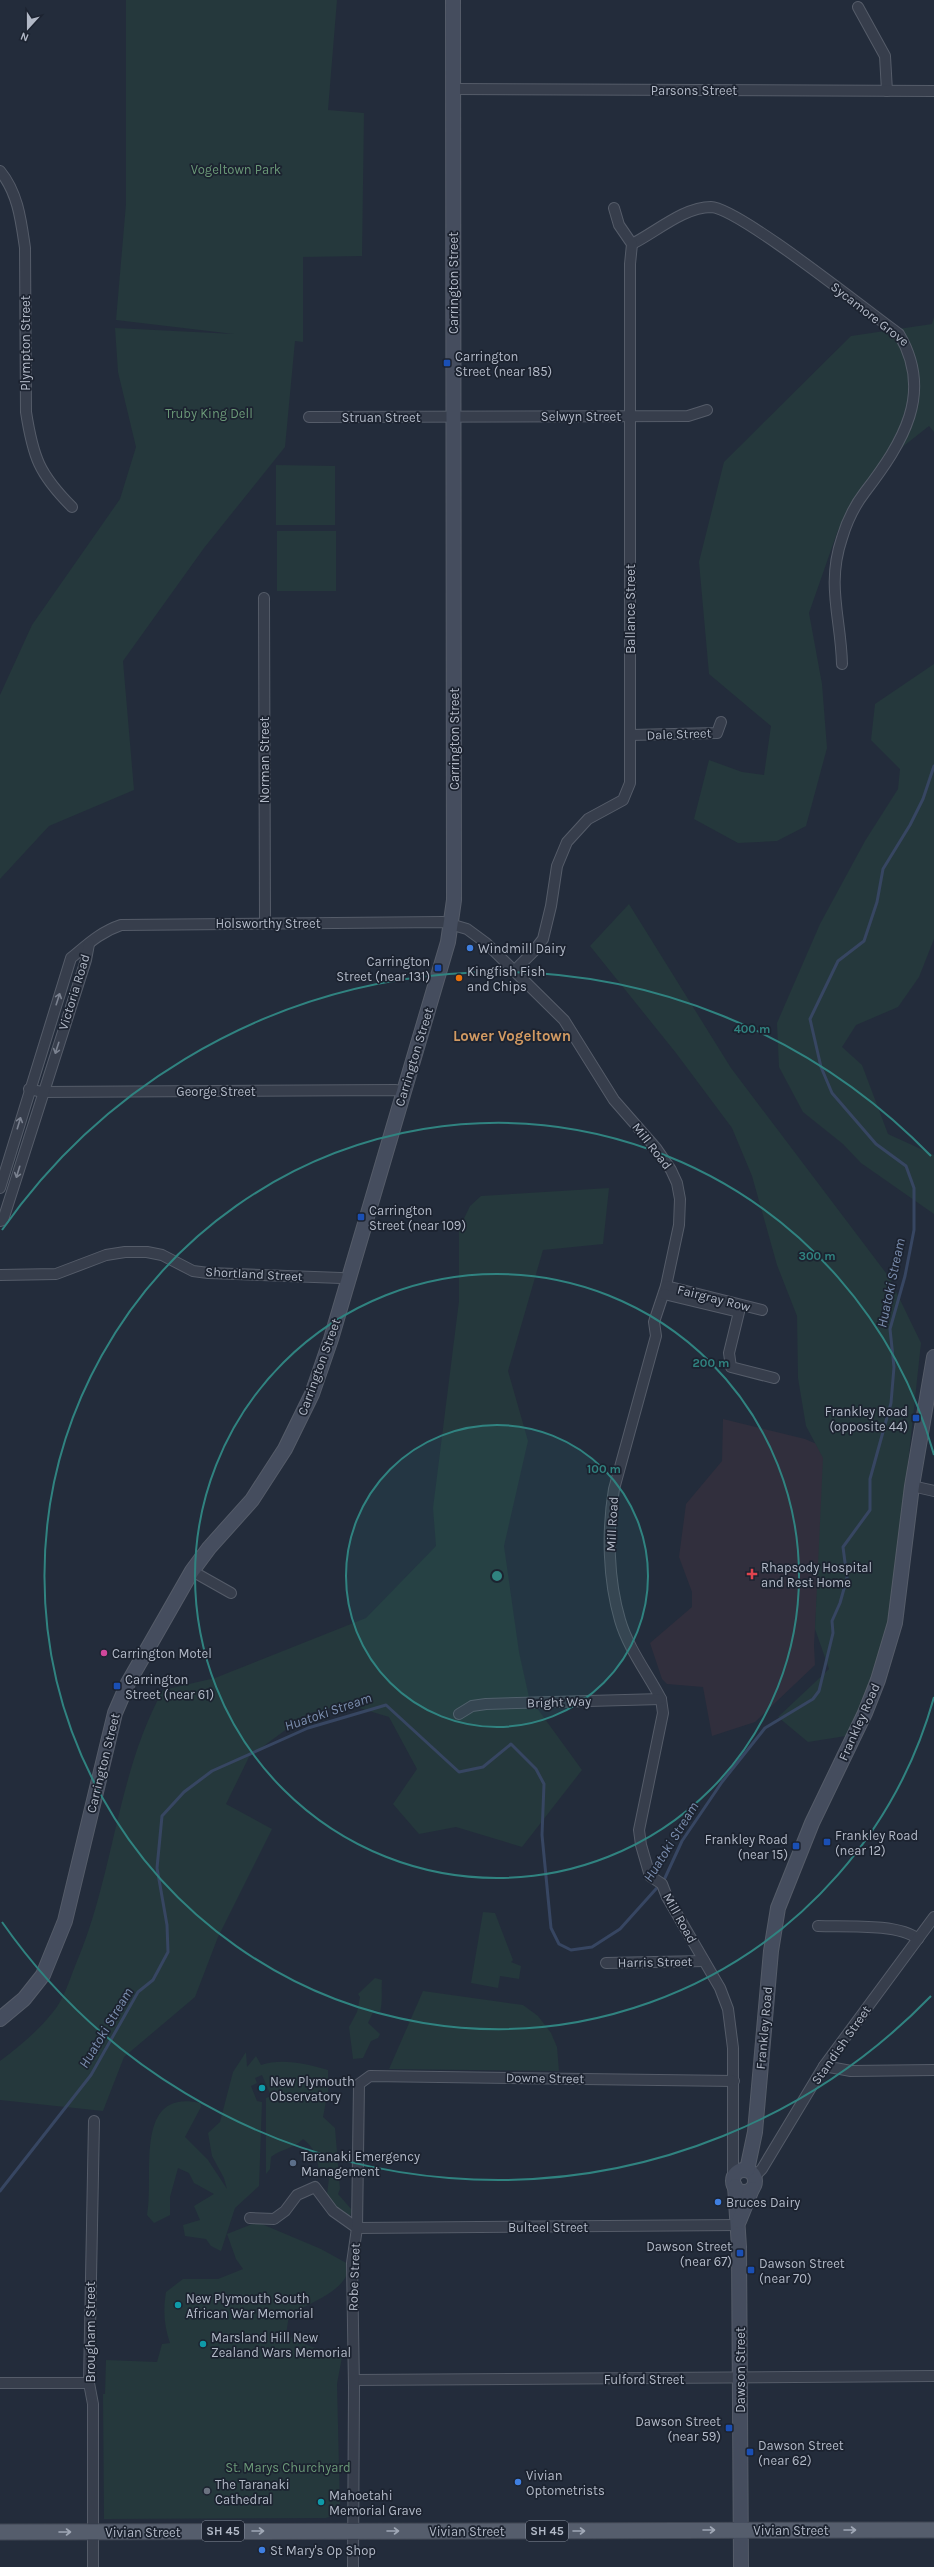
<svg xmlns="http://www.w3.org/2000/svg" width="934" height="2567" font-family="Karla,sans-serif">
<style>
.medical{fill:#312f3d}
.green{fill:#25383c}
.lines{fill:none;stroke-linecap:round;stroke-linejoin:round}
.stream{stroke:#374662;stroke-width:3}
.street-casing{stroke:#555c69;stroke-width:12}
.secondary-casing{stroke:#555c69;stroke-width:16}
.primary-casing{stroke:#404754;stroke-width:17}
.street{stroke:#373e4c;stroke-width:10}
.secondary{stroke:#454d5e;stroke-width:14}
.primary{stroke:#555d6c;stroke-width:15}
.oneway{stroke:#7b8290}
.oneway2{stroke:#9fa7b5}
.ring{fill:none;stroke:#308380;stroke-width:2}
.transit-dot{fill:#1a4fb4;stroke:#1c2330;stroke-width:1.5}
.shop-dot{fill:#3f7fe0;stroke:#1c2330;stroke-width:1.5}
.food-dot{fill:#e8710a;stroke:#1c2330;stroke-width:1.5}
.health-dot{fill:#e0444e;stroke:#1c2330;stroke-width:1.5}
.hotel-dot{fill:#d1479c;stroke:#1c2330;stroke-width:1.5}
.culture-dot{fill:#0f9aa8;stroke:#1c2330;stroke-width:1.5}
.service-dot{fill:#5c6f8a;stroke:#1c2330;stroke-width:1.5}
.worship-dot{fill:#6b7280;stroke:#1c2330;stroke-width:1.5}
.labels{text-anchor:middle;dominant-baseline:central;stroke-width:3.5;stroke-linejoin:round;paint-order:stroke}
.shield{fill:#1c2330;stroke:#858c9a;stroke-width:1}
.shield-label{font-size:12px;font-weight:bold;fill:#b2b9c7}
.street-label{font-size:13px;fill:#b2b9c7;stroke:#1c2330}
.park-label{font-size:13px;fill:#6a9877;stroke:#1c2330}
.poi-label{font-size:13px;fill:#b2b9c7;stroke:#1c2330;text-anchor:start}
.water-label{font-size:14px;font-style:italic;fill:#7b8eaf;stroke:#1c2330}
.quarter-label{font-size:15px;font-weight:bold;fill:#d29a62;stroke:#1c2330}
.centre{fill:#308380;stroke:#1c2330;stroke-width:2}
.ring-label{font-size:12px;text-anchor:middle;font-weight:bold;fill:#308380;stroke:#1c2330;stroke-width:3.5;stroke-linejoin:round;paint-order:stroke}
</style>
<rect width="100%" height="100%" fill="#232c3b"/>
<path class="medical" d="M723,1419L805,1439L826,1448L814,1645L815,1665L755,1722L712,1736L703,1687L667,1684L662,1679L650,1643L692,1607V1592L679,1557L686,1504L722,1461Z"/>
<g class="green">
<path d="M126,0H337L328,110L364,113L362,256L303,257V342L295,341L285,447L204,548L123,661L134,790L49,826L0,879V695L32,625L120,499L136,447L118,372L115,328L234,334L116,320L126,204Z"/>
<path d="M934,317V432L929,426L891,456L838,530L809,613L822,684L827,748L806,826L777,841L738,843L694,819L709,760L742,772L764,775L771,726L709,674L699,562L724,462L851,336L932,324Z"/>
<path d="M276,465L335,466V525H276Z"/>
<rect x="277" y="531" width="59" height="60"/>
<path d="M934,664V939L919,977L898,1007L856,1025L842,1047L862,1065L888,1134L934,1155V1214L861,1163L843,1144L803,1112L779,1067L777,1023L820,924L865,841L898,789L900,769L871,740L875,704Z"/>
<path d="M629,904L731,1068L889,1277L921,1343L888,1649L846,1736L808,1742L778,1717L829,1669L815,1629L823,1458L806,1426L798,1378L797,1316L777,1265L752,1176L732,1128L676,1053L590,946Z"/>
<path d="M609,1188L603,1244L543,1250L508,1371L528,1441L504,1546L519,1652L529,1697L582,1770L522,1847L456,1827L419,1834L393,1804L417,1769L389,1717L346,1704L307,1714L249,1757L226,1804L272,1829L218,1937L195,1997L124,2057L103,2111L0,2100V2061C20,2046 38,2031 53,2012C64,1999 69,1981 75,1966C114,1877 116,1775 163,1690L215,1678L366,1618L436,1546L433,1508L459,1301V1229L470,1206L481,1196Z"/>
<path d="M483,1912L495,1913L513,1960L511,1962L521,1966L519,1979L500,1976L498,1988L471,1983Z"/>
<path d="M375,1978L382,1980C381,1991 383,2001 380,2012L374,2010L368,2023L380,2034L378,2038L371,2041L363,2058L353,2059L349,2027L357,2012L360,1997L358,1994Z"/>
<path d="M423,1991L523,2005L538,2016L551,2033L557,2047L559,2071L389,2069Z"/>
<path d="M246,2052L247,2067L256,2056L261,2065C282,2058 307,2064 328,2070V2091L323,2117L335,2128L340,2189L338,2194L352,2210L350,2216H344L327,2194L329,2178L319,2172C318,2158 314,2147 303,2139C295,2148 281,2149 271,2157L270,2169L266,2174V2098L271,2096L262,2075L255,2078L257,2083L251,2086L257,2101L262,2102L259,2186L235,2208L221,2251L211,2246L206,2239L185,2236L183,2225L200,2220L194,2206L214,2194L194,2183L189,2173L178,2168L170,2197V2215L154,2223L147,2215C155,2177 132,2088 200,2103L201,2107L185,2137L208,2160L227,2189L224,2178L212,2156L208,2133L220,2122L233,2072Z"/>
<path d="M257,2222L321,2249L350,2265C346,2292 311,2302 289,2315L286,2335L307,2345L342,2357L337,2384L340,2509L336,2515L326,2518L104,2519L103,2394H105L106,2360L157,2362L162,2344L170,2343C164,2326 163,2310 166,2292L183,2279H218L243,2269L236,2259L227,2234Z"/>
</g>
<g class="lines">
<path class="stream" d="M0,2191L91,2075L138,1992L153,1980L168,1952L167,1925L157,1868L162,1816L184,1792L212,1771L308,1728L386,1705L459,1772L483,1767L511,1744L536,1769L544,1784L542,1835L551,1928L559,1944L571,1950L592,1947L620,1929L664,1880L682,1841L722,1782L765,1728L813,1699L819,1691L833,1633L832,1621L840,1603L847,1578L843,1547L870,1510V1479L891,1403L894,1367L890,1329L905,1276L914,1230V1188L906,1166L876,1144L832,1093L821,1067L810,1019L838,961L864,941L877,902L883,869L910,825L923,799L934,766"/>
<defs>
<g id="street">
<path d="M858,7L885,56L887,91"/>
<path d="M454,89L934,91"/>
<path d="M0,171C18,193 21,220 25,248L26,412C33,457 39,474 72,507"/>
<path d="M632,244C656,232 684,207 711,207C739,208 868,312 899,334C934,393 903,442 865,492C855,505 847,521 842,538C826,585 841,618 842,664"/>
<path d="M309,417L688,416L707,410"/>
<path d="M264,598L265,923"/>
<path d="M630,735L717,733L721,722"/>
<path d="M515,970L533,952L543,939L551,906L557,866L567,842L588,819L623,800L630,783V264L632,244L619,225L614,208"/>
<path d="M29,1089L42,1092L396,1090L404,1092"/>
<path d="M0,1188L71,958C87,945 100,932 121,925L443,922L467,929L486,943L564,1020L614,1100L656,1148L671,1170L677,1183L680,1199L679,1225L666,1286L654,1322L656,1336L614,1489C607,1531 608,1579 620,1620C628,1648 648,1674 661,1699L663,1713L639,1830L641,1845L650,1876L662,1884L667,1897L720,1988L728,2009L733,2048V2179"/>
<path d="M0,1221L3,1220L86,960L89,944"/>
<path d="M0,1275L56,1274L106,1255L125,1252H147L162,1255L193,1271L208,1273L341,1278L348,1280"/>
<path d="M666,1286L762,1310"/>
<path d="M664,1294L739,1312L729,1353L731,1367L774,1378"/>
<path d="M912,1486L934,1491"/>
<path d="M192,1571L231,1593"/>
<path d="M459,1714L472,1706L486,1704L661,1699"/>
<path d="M818,1926C844,1927 898,1923 918,1939"/>
<path d="M606,1963L704,1961"/>
<path d="M824,2066L851,2071L934,2070"/>
<path d="M755,2176L762,2169L824,2066L934,1917"/>
<path d="M250,2218L274,2219L285,2211L297,2195L315,2187L333,2211L357,2228L739,2225"/>
<path d="M354,2380L934,2376"/>
<path d="M0,2383H89"/>
<path d="M93,2567V2404L89,2383L94,2121"/>
<path d="M353,2567L354,2387L352,2263L357,2228L359,2084L370,2076L734,2081"/>
</g>
<g id="secondary">
<path d="M0,2019L24,1999L43,1975L65,1921L115,1713L128,1683L192,1571L209,1548L252,1500L285,1449L312,1394L331,1339L448,942L454,900L453,0"/>
<circle cx="744" cy="2181" r="11"/>
<path d="M747,2170L755,2132L771,1951L778,1908L812,1823L865,1713L878,1680L895,1623L912,1486L934,1357"/>
<path d="M735,2186L739,2247L741,2567"/>
<path d="M739,2221L752,2189"/>
</g>
<path id="primary" d="M0,2532L934,2530"/>
</defs>
<use href="#street" class="street-casing"/>
<use href="#secondary" class="secondary-casing"/>
<use href="#primary" class="primary-casing"/>
<use href="#street" class="street"/>
<use href="#secondary" class="secondary"/>
<use href="#primary" class="primary"/>
</g>
<defs><path id="oneway-shaft" d="M-6 0H5M1.5-3L5.5 0L1.5 3" fill="none" stroke-width="1.6" stroke-linecap="round" stroke-linejoin="round"/></defs>
<g class="oneway">
<use href="#oneway-shaft" transform="translate(58 999) rotate(-72)"/>
<use href="#oneway-shaft" transform="translate(57 1048) rotate(108)"/>
<use href="#oneway-shaft" transform="translate(19 1123) rotate(-73)"/>
<use href="#oneway-shaft" transform="translate(18 1172) rotate(107)"/>
</g>
<g class="oneway2">
<use href="#oneway-shaft" transform="translate(709 2530)"/>
<use href="#oneway-shaft" transform="translate(850 2530)"/>
<use href="#oneway-shaft" transform="translate(258 2531)"/>
<use href="#oneway-shaft" transform="translate(393 2531)"/>
<use href="#oneway-shaft" transform="translate(579 2531)"/>
<use href="#oneway-shaft" transform="translate(65 2532)"/>
</g>
<circle cx="497" cy="1576" r="151" fill="#308380" fill-opacity=".12"/>
<g class="ring">
<circle cx="497" cy="1576" r="151"/>
<circle cx="497" cy="1576" r="302"/>
<path d="M934 1697A453 453 0 1 1 934 1455"/>
<path d="M931 1996A604 604 0 0 1 2 1922M2 1230A604 604 0 0 1 931 1156"/>
</g>
<g class="transit-dot">
<rect x="443" y="359" width="8" height="8" rx="2"/>
<rect x="434" y="964" width="8" height="8" rx="2"/>
<rect x="357" y="1213" width="8" height="8" rx="2"/>
<rect x="912" y="1414" width="8" height="8" rx="2"/>
<rect x="113" y="1682" width="8" height="8" rx="2"/>
<rect x="823" y="1838" width="8" height="8" rx="2"/>
<rect x="792" y="1842" width="8" height="8" rx="2"/>
<rect x="736" y="2249" width="8" height="8" rx="2"/>
<rect x="747" y="2266" width="8" height="8" rx="2"/>
<rect x="725" y="2424" width="8" height="8" rx="2"/>
<rect x="746" y="2448" width="8" height="8" rx="2"/>
</g>
<g class="shop-dot">
<circle cx="470" cy="948" r="4"/>
<circle cx="718" cy="2202" r="4"/>
<circle cx="518" cy="2482" r="4"/>
<circle cx="262" cy="2550" r="4"/>
</g>
<circle class="food-dot" cx="459" cy="978" r="4"/>
<path class="health-dot" d="M750 1568h4v4h4v4h-4v4h-4v-4h-4v-4h4z"/>
<circle class="hotel-dot" cx="104" cy="1653" r="4"/>
<g class="culture-dot">
<circle cx="262" cy="2088" r="4"/>
<circle cx="178" cy="2305" r="4"/>
<circle cx="203" cy="2344" r="4"/>
<circle cx="321" cy="2502" r="4"/>
</g>
<circle class="service-dot" cx="293" cy="2163" r="4"/>
<circle class="worship-dot" cx="207" cy="2491" r="4"/>
<g class="labels">
<g class="shield">
<rect x="202" y="2521" width="42" height="20" rx="3"/>
<rect x="526" y="2521" width="42" height="20" rx="3"/>
</g>
<g class="shield-label">
<text x="223" y="2531">SH 45</text>
<text x="547" y="2531">SH 45</text>
</g>
<g class="street-label">
<text x="694" y="90">Parsons Street</text>
<text transform="translate(453 283) rotate(-90)">Carrington Street</text>
<text transform="translate(870 314) rotate(38)">Sycamore Grove</text>
<text transform="translate(25 343) rotate(-90)">Plympton Street</text>
<text x="581" y="416">Selwyn Street</text>
<text x="381" y="417">Struan Street</text>
<text transform="translate(630 609) rotate(-90)">Ballance Street</text>
<text transform="translate(679 734) rotate(-2)">Dale Street</text>
<text transform="translate(454 739) rotate(-90)">Carrington Street</text>
<text transform="translate(264 760) rotate(-90)">Norman Street</text>
<text x="268" y="923">Holsworthy Street</text>
<text transform="translate(74 992) rotate(-73)">Victoria Road</text>
<text transform="translate(414 1057) rotate(-73)">Carrington Street</text>
<text x="216" y="1091">George Street</text>
<text transform="translate(652 1146) rotate(52)">Mill Road</text>
<text transform="translate(254 1274) rotate(3)">Shortland Street</text>
<text transform="translate(714 1298) rotate(14)">Fairgray Row</text>
<text transform="translate(319 1367) rotate(-70)">Carrington Street</text>
<text transform="translate(612 1524) rotate(-87)">Mill Road</text>
<text transform="translate(559 1702) rotate(-2)">Bright Way</text>
<text transform="translate(859 1722) rotate(-66)">Frankley Road</text>
<text transform="translate(103 1763) rotate(-76)">Carrington Street</text>
<text transform="translate(680 1918) rotate(61)">Mill Road</text>
<text transform="translate(655 1962) rotate(-1)">Harris Street</text>
<text transform="translate(764 2028) rotate(-85)">Frankley Road</text>
<text transform="translate(841 2045) rotate(-55)">Standish Street</text>
<text transform="translate(545 2078) rotate(1)">Downe Street</text>
<text x="548" y="2227">Bulteel Street</text>
<text transform="translate(354 2277) rotate(-88)">Robe Street</text>
<text transform="translate(90 2332) rotate(-90)">Brougham Street</text>
<text transform="translate(740 2370) rotate(-90)">Dawson Street</text>
<text x="644" y="2379">Fulford Street</text>
<text x="791" y="2530">Vivian Street</text>
<text x="467" y="2531">Vivian Street</text>
<text x="143" y="2532">Vivian Street</text>
</g>
<g class="park-label">
<text x="236" y="169">Vogeltown Park</text>
<text x="209" y="413">Truby King Dell</text>
<text x="288" y="2467">St. Marys Churchyard</text>
</g>
<g class="poi-label">
<text x="455" y="356">Carrington<tspan x="455" dy="15">Street (near 185)</tspan></text>
<text x="478" y="948">Windmill Dairy</text>
<text x="430" y="961" text-anchor="end">Carrington<tspan x="430" dy="15">Street (near 131)</tspan></text>
<text x="467" y="971">Kingfish Fish<tspan x="467" dy="15">and Chips</tspan></text>
<text x="369" y="1210">Carrington<tspan x="369" dy="15">Street (near 109)</tspan></text>
<text x="908" y="1411" text-anchor="end">Frankley Road<tspan x="908" dy="15">(opposite 44)</tspan></text>
<text x="761" y="1567">Rhapsody Hospital<tspan x="761" dy="15">and Rest Home</tspan></text>
<text x="112" y="1653">Carrington Motel</text>
<text x="125" y="1679">Carrington<tspan x="125" dy="15">Street (near 61)</tspan></text>
<text x="835" y="1835">Frankley Road<tspan x="835" dy="15">(near 12)</tspan></text>
<text x="788" y="1839" text-anchor="end">Frankley Road<tspan x="788" dy="15">(near 15)</tspan></text>
<text x="270" y="2081">New Plymouth<tspan x="270" dy="15">Observatory</tspan></text>
<text x="301" y="2156">Taranaki Emergency<tspan x="301" dy="15">Management</tspan></text>
<text x="726" y="2202">Bruces Dairy</text>
<text x="732" y="2246" text-anchor="end">Dawson Street<tspan x="732" dy="15">(near 67)</tspan></text>
<text x="759" y="2263">Dawson Street<tspan x="759" dy="15">(near 70)</tspan></text>
<text x="186" y="2298">New Plymouth South<tspan x="186" dy="15">African War Memorial</tspan></text>
<text x="211" y="2337">Marsland Hill New<tspan x="211" dy="15">Zealand Wars Memorial</tspan></text>
<text x="721" y="2421" text-anchor="end">Dawson Street<tspan x="721" dy="15">(near 59)</tspan></text>
<text x="758" y="2445">Dawson Street<tspan x="758" dy="15">(near 62)</tspan></text>
<text x="526" y="2475">Vivian<tspan x="526" dy="15">Optometrists</tspan></text>
<text x="215" y="2484">The Taranaki<tspan x="215" dy="15">Cathedral</tspan></text>
<text x="329" y="2495">Mahoetahi<tspan x="329" dy="15">Memorial Grave</tspan></text>
<text x="270" y="2550">St Mary's Op Shop</text>
</g>
<g class="water-label">
<text transform="translate(891 1283) rotate(-78)">Huatoki Stream</text>
<text transform="translate(328 1712) rotate(-19)">Huatoki Stream</text>
<text transform="translate(671 1842) rotate(-58)">Huatoki Stream</text>
<text transform="translate(106 2028) rotate(-59)">Huatoki Stream</text>
</g>
<g class="quarter-label">
<text x="512" y="1036">Lower Vogeltown</text>
</g>
</g>
<circle cx="497" cy="1576" r="6" class="centre"/>
<g class="ring-label">
<text x="752" y="1033">400 m</text>
<text x="817" y="1260">300 m</text>
<text x="711" y="1367">200 m</text>
<text x="604" y="1473">100 m</text>
</g>
<g transform="translate(28 28) rotate(201)" stroke="#1c2330" stroke-width="3" paint-order="stroke">
<path d="M0-3L7 15L0 10L-7 15Z" fill="#b2b9c7"/>
<text y="-6" font-size="11" font-weight="bold" text-anchor="middle" fill="#b2b9c7">N</text>
</g>
</svg>
